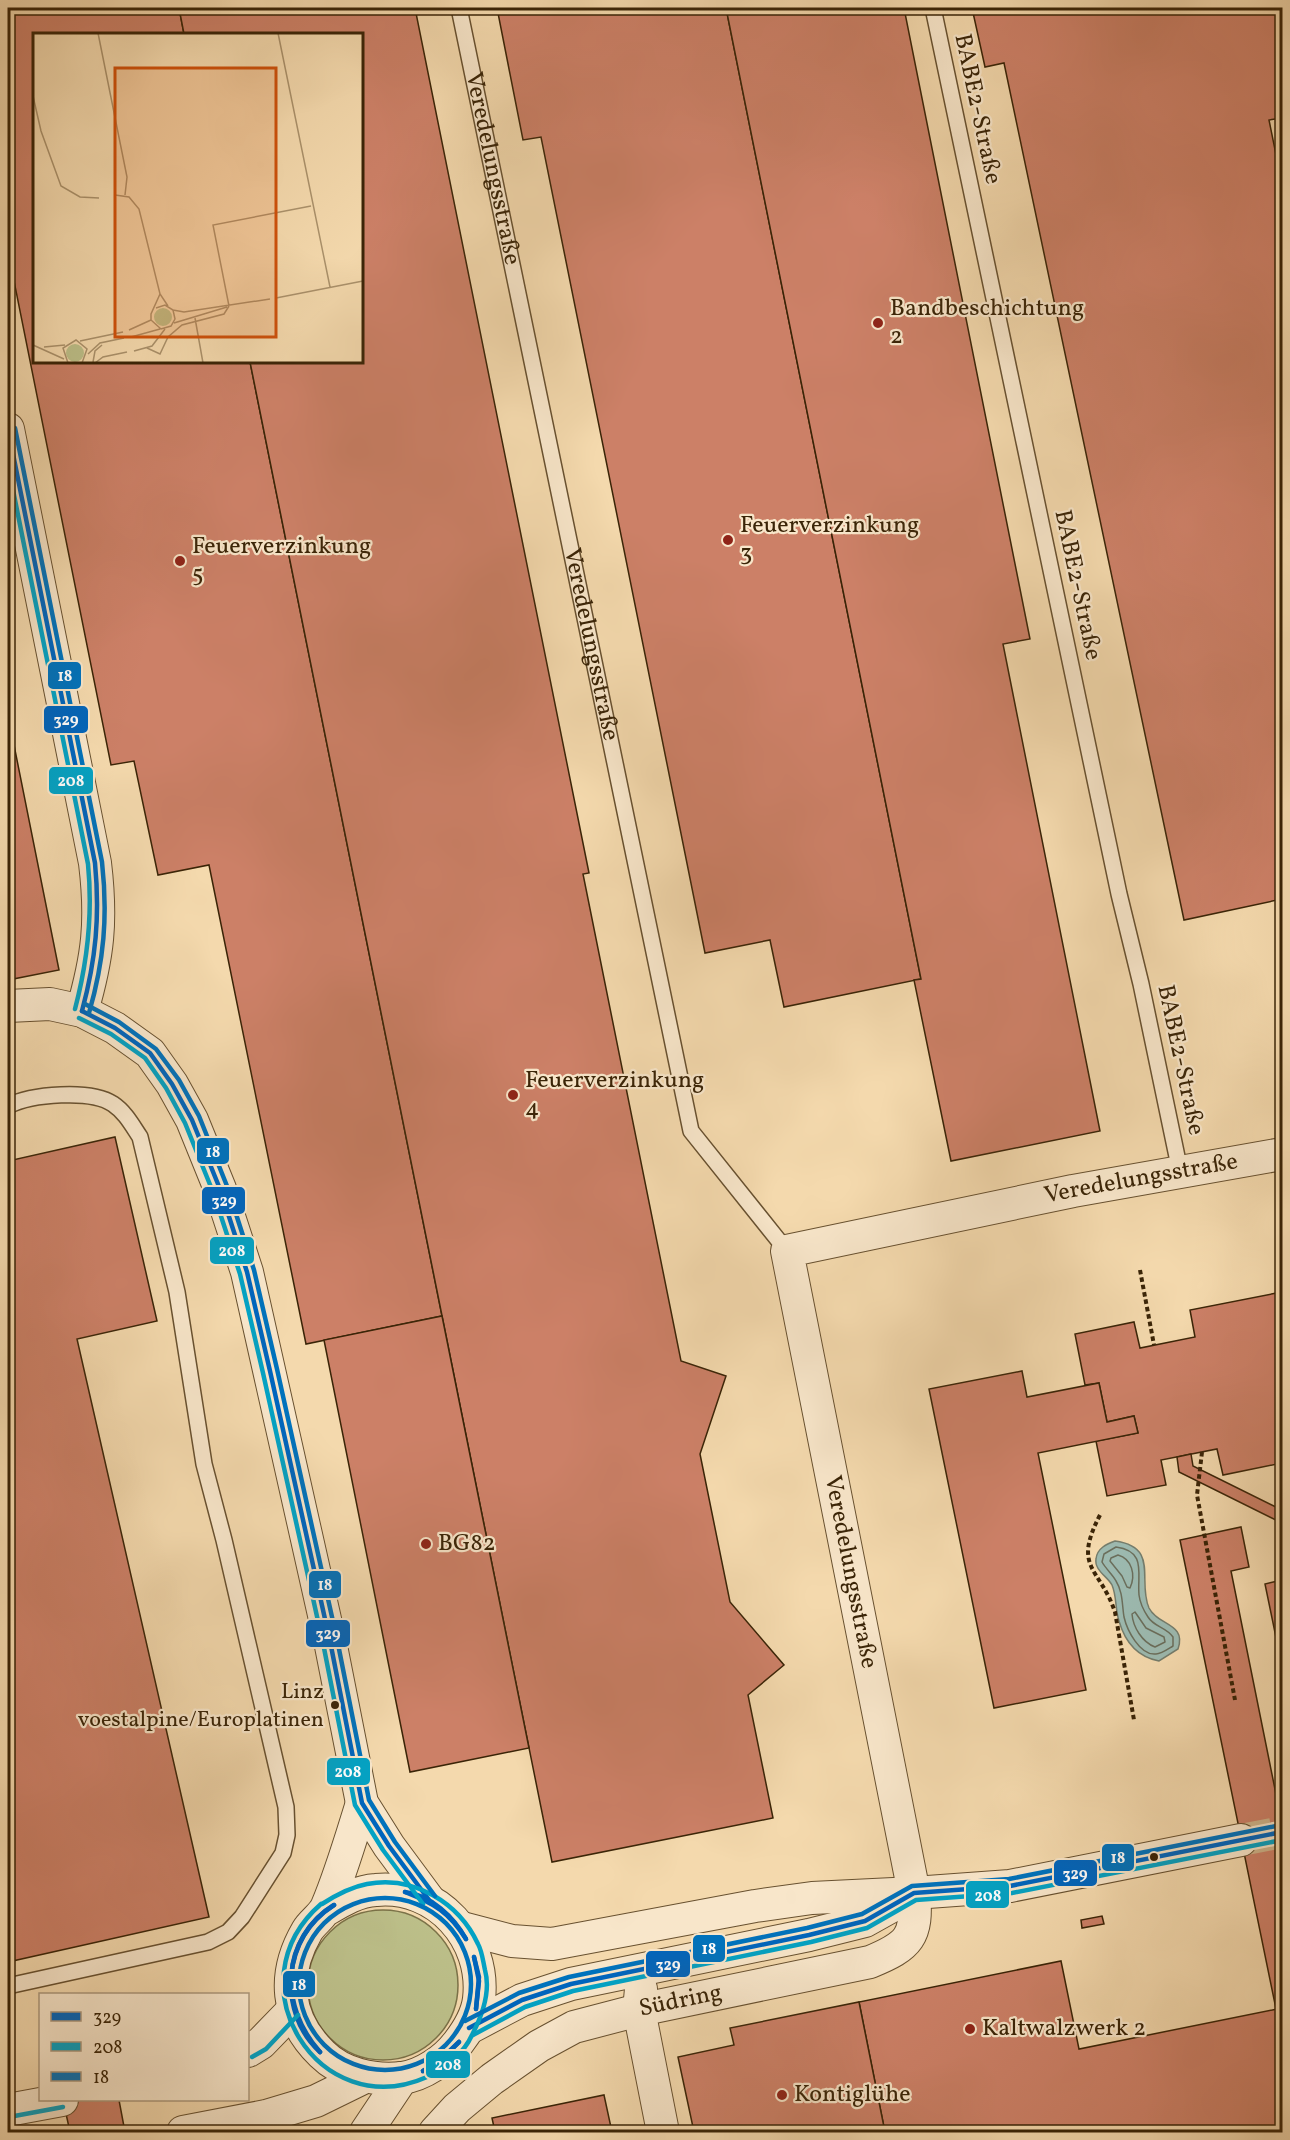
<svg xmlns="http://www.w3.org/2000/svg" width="1290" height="2140" font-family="Vollkorn,serif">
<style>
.green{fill:#bcbf89;stroke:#7b7248;stroke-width:1.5}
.water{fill:#9cb9af;stroke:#757d6c;stroke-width:1.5}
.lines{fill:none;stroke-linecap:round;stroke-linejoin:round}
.shore{stroke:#6b6e5b;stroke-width:1.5}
.building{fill:#cc8067;stroke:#3a2407;stroke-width:1.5}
.street-tunnel{stroke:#cfb58c;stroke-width:32;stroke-dasharray:32 16;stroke-linecap:butt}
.lane-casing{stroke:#685130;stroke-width:18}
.street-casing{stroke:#685130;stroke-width:34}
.path{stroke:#3a2407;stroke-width:4;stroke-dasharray:4.5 3;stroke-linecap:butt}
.lane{stroke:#f8e6ca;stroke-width:15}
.street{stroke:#f8e6ca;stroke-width:32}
.bus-1-casing{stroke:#f8e6ca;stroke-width:9}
.bus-2-casing{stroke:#f8e6ca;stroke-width:9}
.bus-3-casing{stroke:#f8e6ca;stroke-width:9}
.bus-1{stroke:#0065bd;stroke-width:4.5}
.bus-2{stroke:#03a2c4;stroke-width:4.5}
.bus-3{stroke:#0072bc;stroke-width:4.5}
.poi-dot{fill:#8f2418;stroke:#f8e6ca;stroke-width:2}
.bus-dot{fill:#3a2407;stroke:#f8e6ca;stroke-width:2}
.labels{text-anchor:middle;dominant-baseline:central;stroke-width:4.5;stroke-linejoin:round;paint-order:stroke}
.bus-label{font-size:22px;fill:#3a2407;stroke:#f8e6ca;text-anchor:end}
.street-label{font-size:24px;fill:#3a2407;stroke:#f8e6ca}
.poi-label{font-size:24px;fill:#3a2407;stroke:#f8e6ca;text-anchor:start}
.inset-road{fill:none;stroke:#aa916b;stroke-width:1.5}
.view{fill:#ce510b;fill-opacity:0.15;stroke:#ce510b;stroke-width:3}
.inset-edge{fill:none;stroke:#3a2407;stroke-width:3}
.line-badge{stroke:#f8e6ca;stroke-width:2}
.badge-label{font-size:16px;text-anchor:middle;font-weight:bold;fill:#fff}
</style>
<rect width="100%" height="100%" fill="#f4d9ad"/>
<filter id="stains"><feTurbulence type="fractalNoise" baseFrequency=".00333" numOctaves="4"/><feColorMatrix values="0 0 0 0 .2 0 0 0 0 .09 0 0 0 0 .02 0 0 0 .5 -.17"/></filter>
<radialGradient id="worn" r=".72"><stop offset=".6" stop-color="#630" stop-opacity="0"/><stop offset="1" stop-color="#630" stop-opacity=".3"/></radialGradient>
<circle class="green" cx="383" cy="1985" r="75"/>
<path class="water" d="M1115,1541C1160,1547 1137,1581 1149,1608C1158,1626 1187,1623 1178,1649L1159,1661C1138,1657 1125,1642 1119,1621C1115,1609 1117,1597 1112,1585C1108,1577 1094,1570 1096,1559C1097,1548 1107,1544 1115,1541Z"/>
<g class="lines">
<g class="shore">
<path d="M1116,1547C1147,1551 1137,1574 1139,1595C1140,1603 1144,1611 1148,1617C1154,1627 1166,1627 1173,1637V1646C1168,1649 1161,1654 1156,1654C1140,1656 1127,1630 1124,1617C1122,1605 1123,1592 1116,1581C1113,1575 1106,1569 1102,1562L1104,1554Z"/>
<path d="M1118,1555C1132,1559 1136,1575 1130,1588L1127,1587L1122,1576L1110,1561L1111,1558Z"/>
<path d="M1135,1612L1146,1628L1164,1637L1165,1642L1155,1647C1142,1642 1133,1627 1132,1614Z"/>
</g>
</g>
<g class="building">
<path d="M8,8H179L184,34H34V362H250L442,1316L306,1344L209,865L158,875L134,761L111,765L8,251Z"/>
<path d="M179,8H415L589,873L583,874L681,1361L726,1376L700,1454L730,1602L784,1665L748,1695L773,1818L552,1862L250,362H362V34H184Z"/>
<path d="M497,8H726L921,979L784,1007L770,940L705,953L541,137L523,140Z"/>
<path d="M726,8H904L1030,639L1003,644L1100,1131L951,1161L914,980L921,979Z"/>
<path d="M972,8H1282V118L1269,120L1282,184V899L1184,920L1004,63L985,67Z"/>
<path d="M8,715L59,970L8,980Z"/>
<path d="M115,1137L157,1321L77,1339L209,1917L8,1962V1161Z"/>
<path d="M1282,1292V1463L1223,1475L1217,1449L1161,1460L1166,1485L1107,1496L1096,1441L1138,1433L1134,1416L1107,1422L1099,1383L1085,1385L1075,1334L1134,1322L1140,1348L1195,1337L1190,1310Z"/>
<path d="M442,1316L529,1748L410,1772L324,1340Z"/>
<path d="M1022,1371L1027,1397L1099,1383L1107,1422L1134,1416L1138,1433L1038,1453L1086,1690L994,1708L929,1389Z"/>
<path d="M1191,1454L1193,1466L1282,1510V1523L1179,1472L1177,1457Z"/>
<path d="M1241,1527L1249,1567L1231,1571L1282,1824V2008L1276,2009L1180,1540Z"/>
<path d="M1282,1580V1651L1279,1652L1265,1584Z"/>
<path d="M1102,1916L1104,1924L1082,1928L1081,1920Z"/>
<path d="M1061,1961L1079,2049L1282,2008V2132H885L859,2002Z"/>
<path d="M859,2002L885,2132H694L678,2057L734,2045L730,2028Z"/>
<path d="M604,2095L612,2132H495L492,2118Z"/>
<path d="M63,2100H119L125,2132H70Z"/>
</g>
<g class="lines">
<path class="street-tunnel" d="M1241,1840L1282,1832"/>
<defs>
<g id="lane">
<path id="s1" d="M459,8L691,1131L787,1251"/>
<path d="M933,8L1119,894L1141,984L1180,1171"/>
<path d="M8,1106C31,1094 91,1089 113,1104C125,1112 132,1125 140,1137L177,1292L204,1464L224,1540L286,1807L287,1835L283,1853L242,1917L228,1932L208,1942L8,1986"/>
</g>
<g id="street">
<path d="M8,429L95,863C102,921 98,956 82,1011"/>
<path d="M8,1006L50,1004L82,1011L115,1028L150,1053L172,1084L192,1120L220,1189L247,1272L331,1646L362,1803L389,1846L429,1900"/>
<path d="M326,1910C341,1901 357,1891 376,1890C437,1884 486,1939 479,1999C477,2015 468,2030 458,2043C445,2060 423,2075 402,2078C373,2081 342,2074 322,2054C285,2018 282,1974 307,1931C312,1922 323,1916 327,1906C341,1873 351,1838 362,1803"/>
<path d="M462,1928L512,1941L552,1944L755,1906L812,1898L914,1893L1010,1886L1241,1840"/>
<path d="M641,1989L639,2010L663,2132"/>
<path d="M469,2028L522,2000L571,1984L809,1935L865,1921L908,1897"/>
<path d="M248,2051L261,2043L293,2010"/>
<path d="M8,2110L62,2100"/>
<path d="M183,2132L266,2116L316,2101L365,2077"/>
<path d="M366,2132L402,2078"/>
<path id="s2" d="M435,2132L457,2108L492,2079L539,2046L574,2027L639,2010L870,1962C909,1946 918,1937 914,1893L787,1251L1073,1191L1282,1154"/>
</g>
</defs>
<use href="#lane" class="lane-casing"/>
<use href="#street" class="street-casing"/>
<g class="path">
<path d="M1140,1270L1154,1345"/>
<path d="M1202,1452L1197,1495L1235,1700"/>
<path d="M1100,1515C1072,1569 1100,1567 1115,1612L1134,1720"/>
</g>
<use href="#lane" class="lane"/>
<use href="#street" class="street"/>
<defs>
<g id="bus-1">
<path d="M8,429L95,863C100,916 96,959 82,1011"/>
<path d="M82,1011L115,1028L150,1053L172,1084L192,1120L220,1189L247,1272L270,1371L331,1646L362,1803L389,1846L429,1900"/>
<path d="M405,1892C431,1895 454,1917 466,1939"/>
<path d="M405,1892C435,1904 449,1912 466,1939"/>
<path d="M474,1957L479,1977L476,2009"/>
<path d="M474,1957L479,1981L476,2009"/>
<path d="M469,2028L522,2000L571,1984L809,1935L865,1921L914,1893L1010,1886L1282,1832"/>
<path d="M320,2052C276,2012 283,1935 334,1905"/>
<path d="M320,2052C279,2006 280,1940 334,1905"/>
<path d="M423,2071L438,2062L459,2042"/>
<path d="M423,2071L440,2061L459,2042"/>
</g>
<g id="bus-2">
<path d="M8,465L88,864C93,915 88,960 75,1009"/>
<path d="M79,1018L111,1034L145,1058L166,1088L185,1123L213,1192L240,1274L263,1373L324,1648L355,1805L383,1850L423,1904"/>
<path d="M321,1904C230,1983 319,2125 427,2077C445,2069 464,2053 472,2035C482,2016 491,1992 485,1970C483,1961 482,1951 478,1944C459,1903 414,1875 367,1884C351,1887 336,1895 322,1904"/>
<path d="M473,2035L525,2007L573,1991L811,1942L867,1928L916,1900L1012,1893L1282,1840"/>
<path d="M252,2057L266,2049L298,2015"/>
<path d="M9,2117L63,2107"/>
</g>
<g id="bus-3">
<path d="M15,428L102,862C108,916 104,961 89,1013"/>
<path d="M85,1004L119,1022L156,1049L179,1080L199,1116L227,1186L254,1270L277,1369L338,1644L369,1800L395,1842L435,1896"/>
<circle cx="385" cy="1984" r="86"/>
<path d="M465,2021L519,1993L569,1977L807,1928L862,1914L912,1886L1009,1879L1281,1825"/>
</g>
</defs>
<use href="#bus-1" class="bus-1-casing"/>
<use href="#bus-2" class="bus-2-casing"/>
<use href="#bus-3" class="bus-3-casing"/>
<use href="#bus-1" class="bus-1"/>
<use href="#bus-2" class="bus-2"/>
<use href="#bus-3" class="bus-3"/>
</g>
<g class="poi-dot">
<circle cx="878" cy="323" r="6"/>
<circle cx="728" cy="540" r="6"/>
<circle cx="180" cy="561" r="6"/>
<circle cx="513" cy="1095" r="6"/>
<circle cx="426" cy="1544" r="6"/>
<circle cx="970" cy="2029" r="6"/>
<circle cx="782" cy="2095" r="6"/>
</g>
<g class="bus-dot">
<circle cx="335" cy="1705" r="5"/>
<circle cx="1154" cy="1857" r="5"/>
</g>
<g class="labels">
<g class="bus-label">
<text x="324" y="1692">Linz<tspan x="324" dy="28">voestalpine/Europlatinen</tspan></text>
</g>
<g class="street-label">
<text transform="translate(977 109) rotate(78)">BABE2-Straße</text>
<text stroke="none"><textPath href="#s1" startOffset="164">Veredelungsstraße</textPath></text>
<text transform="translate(1077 585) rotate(78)">BABE2-Straße</text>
<text stroke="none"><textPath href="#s1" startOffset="650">Veredelungsstraße</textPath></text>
<text transform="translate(1180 1060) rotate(78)">BABE2-Straße</text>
<text stroke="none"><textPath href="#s2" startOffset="1586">Veredelungsstraße</textPath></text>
<text transform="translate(850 1572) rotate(79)">Veredelungsstraße</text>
<text stroke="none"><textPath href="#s2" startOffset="285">Südring</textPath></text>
</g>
<g class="poi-label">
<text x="890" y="309">Bandbeschichtung<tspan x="890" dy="28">2</tspan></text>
<text x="740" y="526">Feuerverzinkung<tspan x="740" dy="28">3</tspan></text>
<text x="192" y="547">Feuerverzinkung<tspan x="192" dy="28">5</tspan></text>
<text x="525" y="1081">Feuerverzinkung<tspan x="525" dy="28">4</tspan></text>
<text x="438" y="1544">BG82</text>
<text x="982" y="2029">Kaltwalzwerk 2</text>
<text x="794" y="2095">Kontiglühe</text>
</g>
</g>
<g transform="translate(33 33)">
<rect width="330" height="330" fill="#f4d9ad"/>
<path d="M121 284a9 9 0 1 1 18 0a9 9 0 1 1-18 0ZM33 320a9 9 0 1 1 18 0a9 9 0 1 1-18 0Z" fill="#bcbf89"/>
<path class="inset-road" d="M65,0L94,144L92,162M245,0L297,254M0,63L8,98L28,153L47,164L66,165M82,162L96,164L106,176L127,261L135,273M243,265L330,248M196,273L180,192L278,173M123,275L132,272L140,277L142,286L138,293L128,296L118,287V281L127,261M140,277L151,279L237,266M162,285L170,330M141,290L194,274M96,297L118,287M98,304L127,296M47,308L90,299M0,312L31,326M11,314L32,312M114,315L127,321L135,304L149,292L191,281L196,273M101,318L119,313L132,296M55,321L67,310L91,305M60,329L62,318L69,312M35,330L30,315L43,307L54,316L49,330M62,330L70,324L94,319"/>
<path class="view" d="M82,35H243V304H82Z"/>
<rect width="330" height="330" class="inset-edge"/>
</g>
<g class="line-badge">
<rect x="47" y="661" width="35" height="29" rx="6" fill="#0072bc"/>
<rect x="43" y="705" width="46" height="29" rx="6" fill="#0065bd"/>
<rect x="48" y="766" width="46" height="29" rx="6" fill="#03a2c4"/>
<rect x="196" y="1137" width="34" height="28" rx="6" fill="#0072bc"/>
<rect x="201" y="1186" width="45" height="29" rx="6" fill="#0065bd"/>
<rect x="209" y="1236" width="46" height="29" rx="6" fill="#03a2c4"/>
<rect x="308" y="1570" width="34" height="29" rx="6" fill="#0072bc"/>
<rect x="305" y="1619" width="46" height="29" rx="6" fill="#0065bd"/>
<rect x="326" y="1757" width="45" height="29" rx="6" fill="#03a2c4"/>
<rect x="1101" y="1843" width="34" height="29" rx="6" fill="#0072bc"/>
<rect x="1053" y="1859" width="45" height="28" rx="6" fill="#0065bd"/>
<rect x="965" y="1880" width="45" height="29" rx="6" fill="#03a2c4"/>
<rect x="692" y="1934" width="34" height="29" rx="6" fill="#0072bc"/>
<rect x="645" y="1950" width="46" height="28" rx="6" fill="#0065bd"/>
<rect x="282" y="1970" width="34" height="28" rx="6" fill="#0072bc"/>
<rect x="425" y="2050" width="46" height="29" rx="6" fill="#03a2c4"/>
</g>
<g class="badge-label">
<text x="65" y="681">18</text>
<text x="66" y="725">329</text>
<text x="71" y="786">208</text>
<text x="213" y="1157">18</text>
<text x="224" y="1206">329</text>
<text x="232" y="1256">208</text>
<text x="325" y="1590">18</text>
<text x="328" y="1639">329</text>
<text x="348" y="1777">208</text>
<text x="1118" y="1863">18</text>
<text x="1075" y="1879">329</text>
<text x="988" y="1901">208</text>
<text x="709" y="1954">18</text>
<text x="668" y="1970">329</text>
<text x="299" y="1990">18</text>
<text x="448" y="2070">208</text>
</g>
<rect width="1290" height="2140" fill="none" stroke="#f4d9ad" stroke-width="30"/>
<rect x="9" y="9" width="1272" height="2122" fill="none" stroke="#3a2407" stroke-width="3"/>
<rect x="15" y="15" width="1260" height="2110" fill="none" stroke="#3a2407" stroke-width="1.5"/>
<rect x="39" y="1993" width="210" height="108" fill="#f8e6ca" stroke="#ac987c" stroke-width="1.5"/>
<rect x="51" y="2012" width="30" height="9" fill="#0065bd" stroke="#ac987c" stroke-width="1.5"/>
<text x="93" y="2023" font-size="18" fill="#3a2407">329</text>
<rect x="51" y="2042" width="30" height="9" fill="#03a2c4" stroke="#ac987c" stroke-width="1.5"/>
<text x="93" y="2053" font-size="18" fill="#3a2407">208</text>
<rect x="51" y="2072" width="30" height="9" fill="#0072bc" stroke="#ac987c" stroke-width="1.5"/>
<text x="93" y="2083" font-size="18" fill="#3a2407">18</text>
<rect width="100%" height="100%" filter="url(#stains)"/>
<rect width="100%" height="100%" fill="url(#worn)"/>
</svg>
